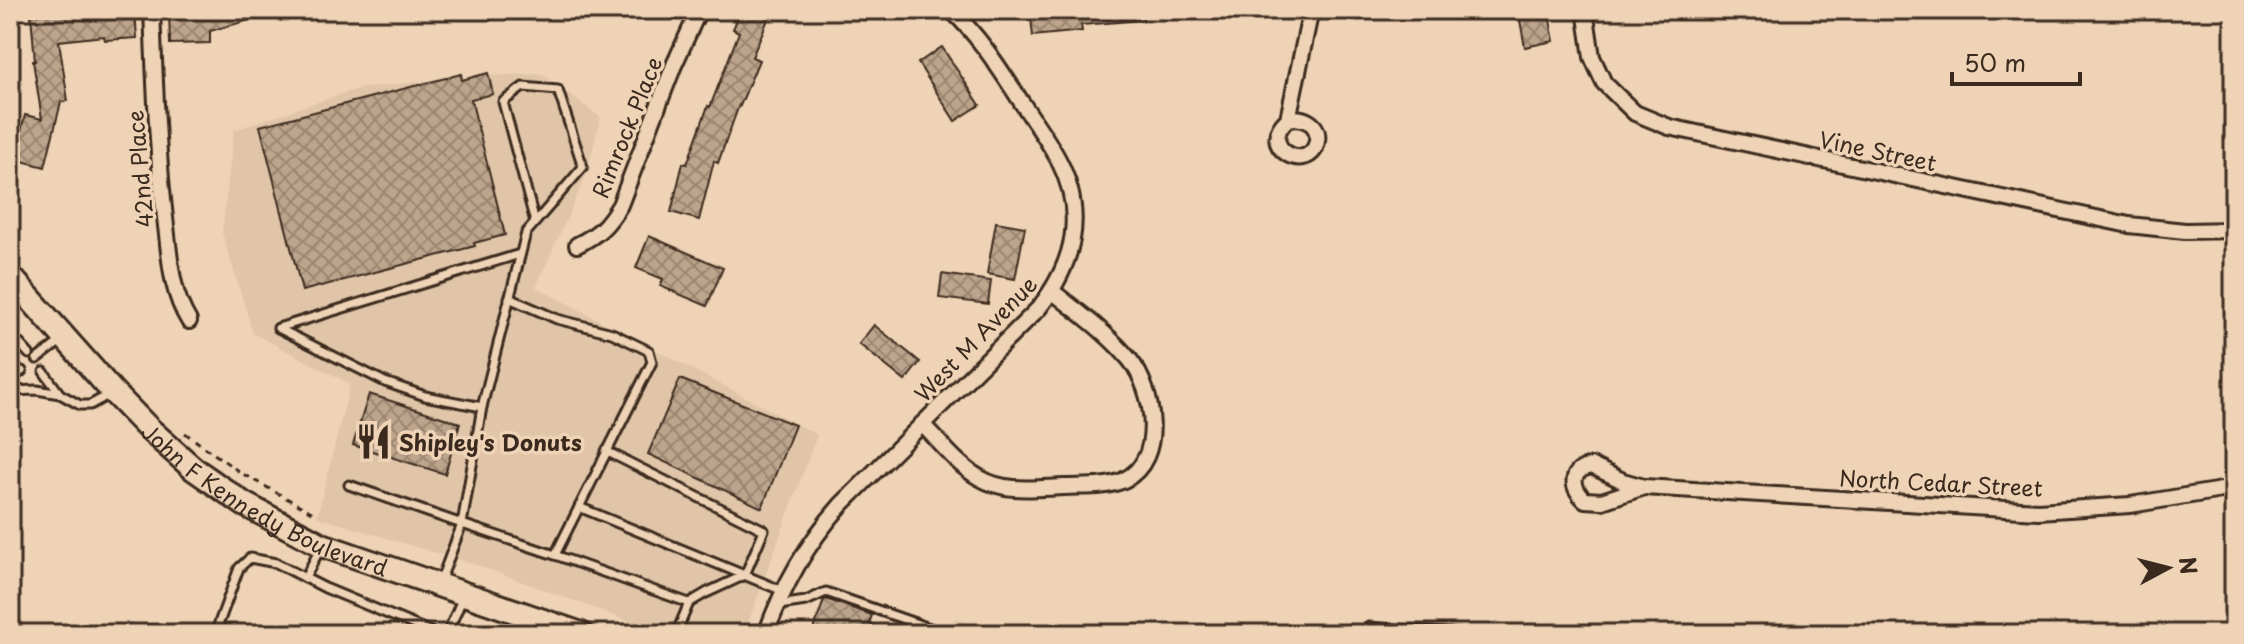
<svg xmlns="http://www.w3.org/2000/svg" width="2244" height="644" font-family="'Playpen Sans',sans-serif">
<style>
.built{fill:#e0c5a9}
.building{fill:url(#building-cross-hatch);stroke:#3b2a1e;stroke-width:2}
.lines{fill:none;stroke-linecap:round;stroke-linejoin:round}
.service-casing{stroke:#3b2a1e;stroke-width:13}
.minor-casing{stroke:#3b2a1e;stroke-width:20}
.primary-casing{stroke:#3b2a1e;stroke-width:28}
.path{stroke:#3b2a1e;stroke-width:3;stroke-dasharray:6 6;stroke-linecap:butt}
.service{stroke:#efd3b6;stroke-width:7}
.minor{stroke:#efd3b6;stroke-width:14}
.primary{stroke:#efd3b6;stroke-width:22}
.labels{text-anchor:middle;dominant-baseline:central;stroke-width:7;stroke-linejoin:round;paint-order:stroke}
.street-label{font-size:22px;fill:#3b2a1e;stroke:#efd3b6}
.poi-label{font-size:22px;font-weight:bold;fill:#3b2a1e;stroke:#efd3b6;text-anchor:start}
</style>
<defs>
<pattern id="building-cross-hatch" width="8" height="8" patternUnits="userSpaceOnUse" patternTransform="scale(2)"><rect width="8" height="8" fill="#bda48c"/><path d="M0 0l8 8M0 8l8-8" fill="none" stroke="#9b8672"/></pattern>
</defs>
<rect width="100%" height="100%" fill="#efd3b6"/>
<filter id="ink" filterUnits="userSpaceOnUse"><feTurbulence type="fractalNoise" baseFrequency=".0125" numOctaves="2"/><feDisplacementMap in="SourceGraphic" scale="16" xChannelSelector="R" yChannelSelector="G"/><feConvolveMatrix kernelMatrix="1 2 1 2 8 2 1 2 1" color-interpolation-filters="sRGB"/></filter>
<g filter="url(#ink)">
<g class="built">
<path d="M542,74L601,118L585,178L536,287L817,435L744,634H664L479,566L317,517L350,384L253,333L222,233L234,130L357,89L472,76Z"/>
<path d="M955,618L1005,634H950Z"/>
<path d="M1310,627L1382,633L1427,634H1308Z"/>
</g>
<g class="building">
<path d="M84,10H94L95,14L135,10L137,38L105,40L104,36L59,41L68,101L61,102L45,167L14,159L25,115L42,119L33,61H35L31,15Z"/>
<path d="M220,10H271V14L210,31V43L170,44L169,12Z"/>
<path d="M741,10H772L752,57L759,60L740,106L739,105L718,163L714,161L699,220L671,212L683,163L687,164L708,106L710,107L739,32L733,29Z"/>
<path d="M1030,10H1142L1143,20L1081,25L1082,31L1033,36Z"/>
<path d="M1518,10H1548L1554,41L1525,47Z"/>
<path d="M942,47L980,105L955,121L918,63Z"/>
<path d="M488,73L493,94L471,99L505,235L474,243L475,246L302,291L260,126L461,74L462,80Z"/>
<path d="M996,222L1025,227L1015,279L987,274Z"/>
<path d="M649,236L723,268L707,306L660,286L663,279L636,268Z"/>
<path d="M942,274L991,281L988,304L939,298Z"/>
<path d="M874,325L920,362L905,381L859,344Z"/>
<path d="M680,379L795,425L762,508L648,454Z"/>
<path d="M369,394L460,423L445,474L353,445Z"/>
<path d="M826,599L872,615L869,624L893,634H812L824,600Z"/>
</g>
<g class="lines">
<defs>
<g id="service">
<path d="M509,298L557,319L612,333L649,351L652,362L555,555"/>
<path d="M10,333L29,354"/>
<path d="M37,359L61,341"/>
<path d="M44,372L60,394"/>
<path d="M10,380L22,371"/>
<path d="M10,391L37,390L60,394L80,405H90L110,394"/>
<path d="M482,407L425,396L385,382L278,328L520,254"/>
<path d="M606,451L764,530L745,575L706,593L689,603L676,634"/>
<path d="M349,485L462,524L482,407L526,233L583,167L558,90L523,87L503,102L535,222"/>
<path d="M579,507L783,591"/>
<path d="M305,578L321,547"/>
<path d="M440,582L462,524L555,555L689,603"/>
<path d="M779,605L806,601L826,592L935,630L934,634"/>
<path d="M215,634L239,568L250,558L276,563L325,588L436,634"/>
<path d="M447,634L463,597"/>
<path d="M1366,634L1369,627L1462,634"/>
</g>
<g id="minor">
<path d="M152,10C155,82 157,154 166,226C170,259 171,292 189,321"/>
<path d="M1585,10L1592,57L1604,83L1635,113L1669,127L2129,225L2185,231L2234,230"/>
<path d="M1288,119C1303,116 1320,123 1317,141C1311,176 1254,148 1288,119L1311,10"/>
<path d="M577,245C599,234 607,226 620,205L674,65L699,10"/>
<path d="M922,424C940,442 958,466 980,478C1005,493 1036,488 1064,487C1083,486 1107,488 1124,480C1166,459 1154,390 1130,360C1108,333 1079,313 1052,291"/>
<path d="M1592,466L1623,481L1644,487L1602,501L1585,500C1570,486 1570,470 1592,466Z"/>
<path d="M1644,487L2038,511L2130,505L2234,488"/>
<path d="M766,634C784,584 806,545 841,505L1039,308C1075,262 1086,213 1058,159C1048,140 1034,121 1022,103C1000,69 980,37 951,10"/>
</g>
<g id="primary">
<path id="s1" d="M10,276L113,392L149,429L194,469L244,504L322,545L581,634"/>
</g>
</defs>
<use href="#service" class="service-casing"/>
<use href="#minor" class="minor-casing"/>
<use href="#primary" class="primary-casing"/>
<path class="path" d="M185,433L241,473L317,515"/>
<use href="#service" class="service"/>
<use href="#minor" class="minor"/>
<use href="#primary" class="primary"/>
</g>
</g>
<defs>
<symbol id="restaurant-bare" viewBox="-9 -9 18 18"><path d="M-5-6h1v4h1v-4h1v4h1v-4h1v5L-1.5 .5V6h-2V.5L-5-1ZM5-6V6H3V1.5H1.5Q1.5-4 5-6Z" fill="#3b2a1e" stroke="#efd3b6" stroke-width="2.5" paint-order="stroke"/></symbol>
</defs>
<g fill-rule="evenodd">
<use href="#restaurant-bare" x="348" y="416" width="51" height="51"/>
</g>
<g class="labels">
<g class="street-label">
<text transform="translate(626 127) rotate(-68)">Rimrock Place</text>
<text transform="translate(1878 150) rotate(12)">Vine Street</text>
<text transform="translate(139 169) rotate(-95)">42nd Place</text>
<text transform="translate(975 338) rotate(-46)">West M Avenue</text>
<text transform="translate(1941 482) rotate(3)">North Cedar Street</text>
<text stroke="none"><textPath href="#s1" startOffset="344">John F Kennedy Boulevard</textPath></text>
</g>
<g class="poi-label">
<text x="399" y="441">Shipley's Donuts</text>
</g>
</g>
<rect width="2244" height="644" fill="none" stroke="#efd3b6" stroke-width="40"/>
<rect x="20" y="20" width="2204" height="604" fill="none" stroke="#3b2a1e" stroke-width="3" filter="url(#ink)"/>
<g transform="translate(2168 568) rotate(83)" stroke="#efd3b6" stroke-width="6" paint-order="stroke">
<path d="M0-6L14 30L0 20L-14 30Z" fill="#3b2a1e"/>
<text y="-12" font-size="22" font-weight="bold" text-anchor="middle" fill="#3b2a1e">N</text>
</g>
<path d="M1952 72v12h128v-12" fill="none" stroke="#3b2a1e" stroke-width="4"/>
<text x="1964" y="72" font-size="24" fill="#3b2a1e" stroke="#efd3b6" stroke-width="6" paint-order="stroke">50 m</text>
</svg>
